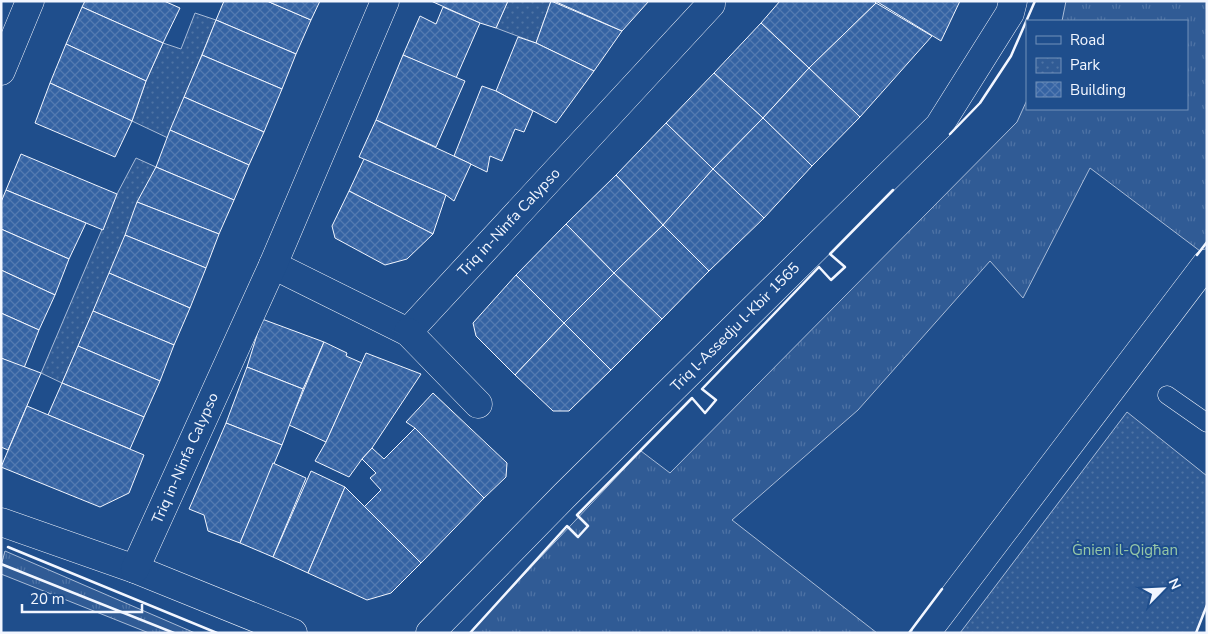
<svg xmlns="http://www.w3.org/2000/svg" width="1208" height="634" font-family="'Nunito Sans',sans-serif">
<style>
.grass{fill:url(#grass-tufts);stroke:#a8bbd7}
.park{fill:url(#park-dots);stroke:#a8bbd7}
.building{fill:url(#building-cross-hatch);stroke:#f2f6ff}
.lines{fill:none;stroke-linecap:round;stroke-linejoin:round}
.service-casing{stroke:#f2f6ff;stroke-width:19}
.minor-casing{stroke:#f2f6ff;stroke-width:29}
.service{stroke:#1f4e8c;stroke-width:18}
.minor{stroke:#1f4e8c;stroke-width:28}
.wall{stroke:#f2f6ff;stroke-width:2.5}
.labels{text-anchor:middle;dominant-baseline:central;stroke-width:4;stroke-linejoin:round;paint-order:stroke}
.street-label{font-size:15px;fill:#f2f6ff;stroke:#1f4e8c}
.park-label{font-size:15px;fill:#97c8a6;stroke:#1f4e8c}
</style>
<defs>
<pattern id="grass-tufts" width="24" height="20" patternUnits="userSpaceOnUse" patternTransform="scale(1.25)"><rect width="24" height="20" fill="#305b95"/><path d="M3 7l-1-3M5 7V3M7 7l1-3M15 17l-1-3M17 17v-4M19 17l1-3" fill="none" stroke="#4e73a5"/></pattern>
<pattern id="park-dots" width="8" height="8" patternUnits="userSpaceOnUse" patternTransform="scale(1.25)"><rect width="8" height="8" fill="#305b95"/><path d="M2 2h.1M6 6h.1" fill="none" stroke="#4e73a5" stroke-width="1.8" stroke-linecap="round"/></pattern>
<pattern id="building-cross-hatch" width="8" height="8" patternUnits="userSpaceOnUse" patternTransform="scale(1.25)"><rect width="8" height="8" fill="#3563a3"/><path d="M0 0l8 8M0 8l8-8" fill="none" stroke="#537ab1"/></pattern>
</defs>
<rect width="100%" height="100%" fill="#1f4e8c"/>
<g class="grass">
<path d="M1066,1H1207V259L1200,251L1090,168L1023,298L990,261L858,410L732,520L877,633H469L641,451L670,473L1017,122L1027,100V109H1187V21H1062Z"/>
<path d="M5,551L195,633H149L1,574V566Z"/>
</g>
<g class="park">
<path d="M508,1H551L536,43L496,28Z"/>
<path d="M195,13L216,20L168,138L132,121L146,81L163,43L181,49Z"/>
<path d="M136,158L156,167L62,383L41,373L117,194Z"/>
<path d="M1127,412L1207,476V605L1196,633H960Z"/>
</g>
<g class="building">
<path d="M85,1H164L180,8L163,43L82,7Z"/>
<path d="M224,1H267L311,20L296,54L216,20Z"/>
<path d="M267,1H320L311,20Z"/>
<path d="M431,1H508L496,28L480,23Z"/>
<path d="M551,1L622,31L594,71L536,43Z"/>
<path d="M554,1H649L622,31Z"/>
<path d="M780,1H874L876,3L809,68L761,23Z"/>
<path d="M876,1H960L941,41Z"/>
<path d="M876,3L932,36L860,117L809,68Z"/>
<path d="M82,7L163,43L146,81L66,44Z"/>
<path d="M443,7L480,23L456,78L403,55L420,16L436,24Z"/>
<path d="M216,20L296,54L282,89L202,55Z"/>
<path d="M761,23L809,68L763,118L714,73Z"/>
<path d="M518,37L536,43L594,71L556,123L496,91Z"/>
<path d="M66,44L146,81L132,121L50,83Z"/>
<path d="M202,55L282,89L264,132L184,97Z"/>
<path d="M403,55L465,81L436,147L376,120Z"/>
<path d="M809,68L860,117L812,166L763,118Z"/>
<path d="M714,73L763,118L713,169L666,123Z"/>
<path d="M50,83L132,121L115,157L35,123Z"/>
<path d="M482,86L496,91L533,111L524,132L515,129L502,161L490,156L487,172L454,156Z"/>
<path d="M184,97L264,132L249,165L170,130Z"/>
<path d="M763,118L812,166L764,218L713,169Z"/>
<path d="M376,120L471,164L454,201L446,195L359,157Z"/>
<path d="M666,123L713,169L663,225L616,175Z"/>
<path d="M170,130L249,165L234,200L156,167Z"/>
<path d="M21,154L117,194L103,230L6,190Z"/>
<path d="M364,159L446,195L433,234L349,191Z"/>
<path d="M156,167L234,200L219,234L137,202Z"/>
<path d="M713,169L764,218L709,271L663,225Z"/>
<path d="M616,175L663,225L614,273L566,224Z"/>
<path d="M6,190L86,223L69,259L1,229V202Z"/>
<path d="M349,191L433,234L407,259L385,265L335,238L332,226Z"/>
<path d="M137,202L219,234L206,268L125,235Z"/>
<path d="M566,224L614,273L564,323L516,275Z"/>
<path d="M663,225L709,271L662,319L614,273Z"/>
<path d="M1,229L69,259L55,295L1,270Z"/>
<path d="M125,235L206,268L190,308L109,273Z"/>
<path d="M1,270L55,295L39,330L1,313Z"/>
<path d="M109,273L190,308L174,345L93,311Z"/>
<path d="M614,273L662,319L611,370L564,323Z"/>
<path d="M516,275L564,323L515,375L476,336L473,323Z"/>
<path d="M93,311L174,345L160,381L78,346Z"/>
<path d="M1,313L39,330L24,368L1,358Z"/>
<path d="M262,319L324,342L303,389L247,367Z"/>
<path d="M564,323L611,370L569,411H553L515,375Z"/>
<path d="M324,342L347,353L346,356L362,363L326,442L289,425Z"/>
<path d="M78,346L160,381L144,417L62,383Z"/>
<path d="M366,353L421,374L372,448L362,459L349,477L315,461L326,442Z"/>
<path d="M1,358L41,373L8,450L1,447Z"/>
<path d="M247,367L303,389L282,445L226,423Z"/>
<path d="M62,383L144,417L130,449L48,415Z"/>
<path d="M433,393L507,463L506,477L484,498L415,428L406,422Z"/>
<path d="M27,406L144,455L129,493L100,507L1,467Z"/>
<path d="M226,423L282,445L240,543L208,531L204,515L189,509Z"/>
<path d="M415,428L484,498L421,563L364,507L381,490L370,478L376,473L362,459L372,448L384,459Z"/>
<path d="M273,463L306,478L273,557L240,543Z"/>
<path d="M311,471L345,487L308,573L273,557Z"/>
<path d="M345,487L421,563L391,593L367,600L308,573Z"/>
</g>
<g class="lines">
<defs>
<path id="service" d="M1167,395L1207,423"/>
<g id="minor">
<path d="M1,71L30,1"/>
<path d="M273,265L408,332L711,4V1"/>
<path d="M408,332L478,404"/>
<path d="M1,522L135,569L293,633"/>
<path d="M135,569L273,265L385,1"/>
<path d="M430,633L565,495L939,126L1010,13L1013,1"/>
<path d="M926,633L1207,263"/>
</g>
</defs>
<use href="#service" class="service-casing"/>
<use href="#minor" class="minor-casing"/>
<use href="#service" class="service"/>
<use href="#minor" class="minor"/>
<g class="wall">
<path d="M950,134L980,103L1011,56L1035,1"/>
<path d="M1197,255L1207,242"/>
<path d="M8,547L217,633"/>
<path d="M1,564L174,633"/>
<path d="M470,633L567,526L578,537L588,526L577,515L692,398L705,413L716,400L702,389L819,267L831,280L845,267L830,254L893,190"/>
<path d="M909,633L942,589"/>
<path d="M1196,633L1207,605"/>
</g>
</g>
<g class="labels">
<g class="street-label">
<text transform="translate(509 222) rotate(-47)">Triq in-Ninfa Calypso</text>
<text transform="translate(735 327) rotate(-45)">Triq l-Assedju l-Kbir 1565</text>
<text transform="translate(185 458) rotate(-66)">Triq in-Ninfa Calypso</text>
</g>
<g class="park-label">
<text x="1125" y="550">Ġnien il-Qigħan</text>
</g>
</g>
<rect width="1208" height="634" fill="none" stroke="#f2f6ff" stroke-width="5"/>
<rect x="1026" y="20" width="162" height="90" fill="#1f4e8c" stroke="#7391ba"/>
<rect x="1036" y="36" width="25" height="8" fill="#1f4e8c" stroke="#7391ba"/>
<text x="1070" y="45" font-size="15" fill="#f2f6ff">Road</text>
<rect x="1036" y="58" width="25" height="15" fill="url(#park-dots)" stroke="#7391ba"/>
<text x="1070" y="70" font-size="15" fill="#f2f6ff">Park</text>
<rect x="1036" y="82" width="25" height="15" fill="url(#building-cross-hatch)" stroke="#7391ba"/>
<text x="1070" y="95" font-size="15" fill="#f2f6ff">Building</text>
<g transform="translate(1163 589) rotate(66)" stroke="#1f4e8c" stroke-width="4" paint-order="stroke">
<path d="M0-4L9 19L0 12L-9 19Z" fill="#f2f6ff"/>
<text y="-8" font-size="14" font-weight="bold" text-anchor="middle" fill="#f2f6ff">N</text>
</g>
<path d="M22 604v8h120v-8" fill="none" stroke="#f2f6ff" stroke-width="2.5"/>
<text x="30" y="604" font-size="15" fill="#f2f6ff" stroke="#1f4e8c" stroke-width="4" paint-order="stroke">20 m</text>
</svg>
